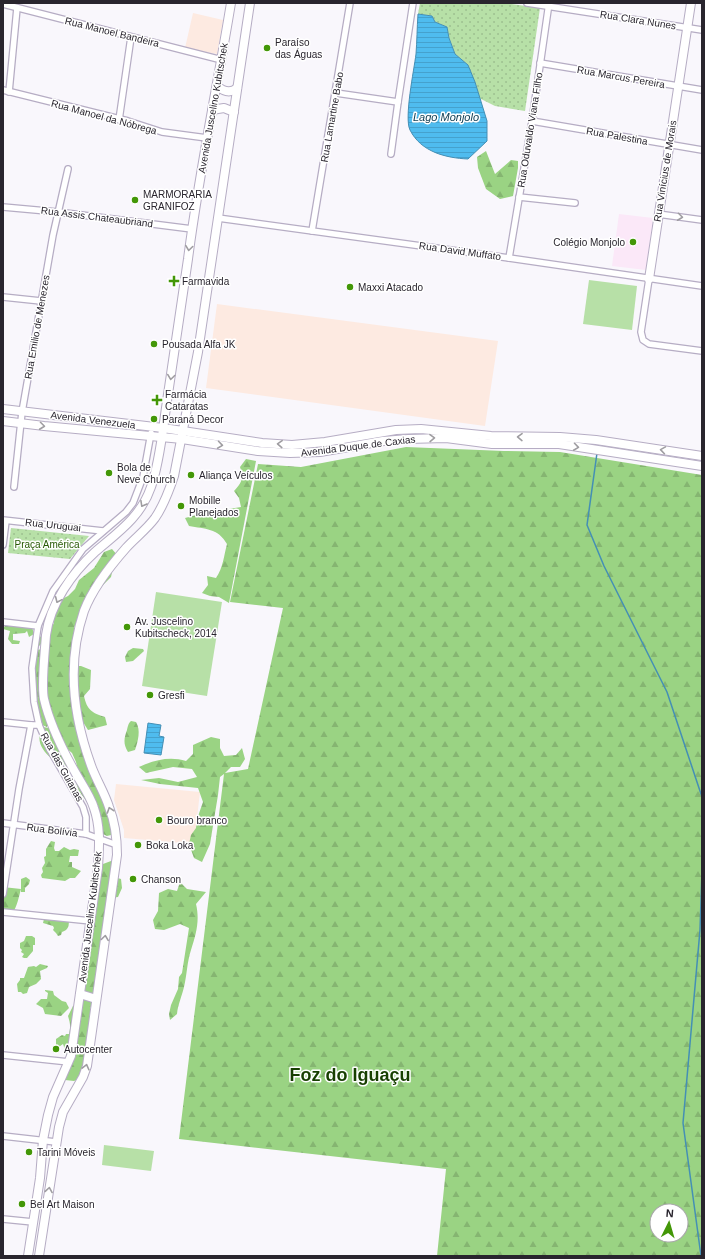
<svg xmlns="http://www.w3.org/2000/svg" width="705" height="1259" font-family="Helvetica,sans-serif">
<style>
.commercial{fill:#fdeae1}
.education{fill:#fbe8f8}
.forest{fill:url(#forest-firs);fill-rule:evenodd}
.park{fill:url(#park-dots)}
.pitch{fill:#b7e0a7}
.water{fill:url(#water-rules);stroke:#448fb5}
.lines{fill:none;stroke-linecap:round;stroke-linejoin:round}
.stream{stroke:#448fb5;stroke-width:1.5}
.street-casing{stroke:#b6adc4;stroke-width:8}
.secondary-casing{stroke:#b6adc4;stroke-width:10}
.primary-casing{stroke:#b6adc4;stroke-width:10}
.street{stroke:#fff;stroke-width:5.5}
.secondary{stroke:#fff;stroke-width:8}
.primary{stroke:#fff;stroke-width:8}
.oneway{stroke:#9f9da1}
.poi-dot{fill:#439707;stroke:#fff;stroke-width:1.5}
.labels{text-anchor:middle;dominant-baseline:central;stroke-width:3;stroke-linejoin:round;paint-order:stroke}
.street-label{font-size:10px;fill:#29252e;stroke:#fff}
.poi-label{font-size:10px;fill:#29252e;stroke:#fff;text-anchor:start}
.park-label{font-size:10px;fill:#255802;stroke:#fff}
.water-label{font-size:11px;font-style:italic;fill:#124056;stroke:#fff}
.town-label{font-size:18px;font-weight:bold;fill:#173f00;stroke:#fff}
</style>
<defs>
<pattern id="forest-firs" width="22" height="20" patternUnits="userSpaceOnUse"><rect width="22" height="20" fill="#9ad383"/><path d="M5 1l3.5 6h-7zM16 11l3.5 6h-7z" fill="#85b571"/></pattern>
<pattern id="park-dots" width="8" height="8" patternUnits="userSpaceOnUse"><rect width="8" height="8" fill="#b7e0a7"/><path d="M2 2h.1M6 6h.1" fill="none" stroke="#9dc090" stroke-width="1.8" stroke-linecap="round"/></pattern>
<pattern id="water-rules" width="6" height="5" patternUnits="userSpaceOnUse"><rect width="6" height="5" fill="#4fbcef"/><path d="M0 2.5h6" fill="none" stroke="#45a1cd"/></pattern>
</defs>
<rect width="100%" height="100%" fill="#f9f7fc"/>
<g class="commercial">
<path d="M193,13L223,20L217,54L185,48Z"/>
<path d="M217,304L498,341L485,426L206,388Z"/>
<path d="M116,784L200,792L194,844L124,838V830L114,800Z"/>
</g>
<path class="education" d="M619,214L653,218L646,270L612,266Z"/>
<g class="forest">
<path d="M486,151L495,174L511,160L518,161V168L513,196L500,199L486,189L478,168L477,157Z"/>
<path d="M406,447L504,451L560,452L702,475V1256H437L446,1169L179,1139L224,774L220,777L218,795L210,844L202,862L194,858L189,844L191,835L196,828L197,819L203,802L198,788L160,784L141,780L159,778L178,782L197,777L192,769L173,767L146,773L139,767C154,760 170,756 186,761L193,754V745L211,737L220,739V748L224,756L236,755L242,748L245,759L240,767H231L225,773L248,769L283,608L230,602L258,464L301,467ZM657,1211H681V1235H657Z"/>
<path d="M246,459L256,461L229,603L219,597L210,596L202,593L208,585L207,576L216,578C223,568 224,555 227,544C218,528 205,529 189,526L185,518L204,513L241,507L239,498L234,491C242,483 244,478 240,467Z"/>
<path d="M112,549L118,556L113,568L111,577L99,589L81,621L74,627L75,647L74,666H81L91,670L90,689L84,696C87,710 92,713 105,717L107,725L88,730L78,714V731L79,740L102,795L113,832L111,835L107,836L103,834C100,829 102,825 102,820C101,814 97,805 92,801L87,802L79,791L76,783L78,771L76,762L72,753L65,747L48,704L49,720L47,727L42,725L34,695L35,654L37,655L38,651L35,650L38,635L41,637V644L37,648V650L42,649L48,633L54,623V615L62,599L68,596L75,589L79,580L94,568L104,552Z"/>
<path d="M6,624L32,627L34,634L29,637L27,631L25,633L13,634V640L20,641L19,644H12L8,639L10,631L3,629Z"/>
<path d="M133,648L143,649L144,651L133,661L126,662L125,657L128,651Z"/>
<path d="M131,721L136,722C141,730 138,741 135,750L128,752C123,744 124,738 127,730C128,726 128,724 131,721Z"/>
<path d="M42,727L50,728L71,770L65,765L62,759L58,756L52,759C41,749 36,741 42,727Z"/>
<path d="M51,841L55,842L54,848L55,851H59L64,847L70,850L74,849L79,850L78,856H70L69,862H72V867L81,871L75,878H70L65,881L42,878L41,875L43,872L42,868L45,863L44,857L46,856V849Z"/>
<path d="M111,861L115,869L114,877L121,879L122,888L118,897L111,898L104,941L98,959L96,987L91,1004L84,1068V1077L74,1081L65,1080L68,1058C65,1054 65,1049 63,1044L56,1049V1039L62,1035L65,1036L66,1034H69C71,1026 70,1023 68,1016L73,1006L76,1005L100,873L103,864Z"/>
<path d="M26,877L30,880L29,884L25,888V892H21V889C19,896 17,908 12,913L3,912V887L21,889V879Z"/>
<path d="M180,882L187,889L206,892L196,904C200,921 196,934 191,950C187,962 187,975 184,987C182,996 178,1004 177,1014L170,1020L169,1014L171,1005L178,989L179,977L182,973L189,928L180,924L164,930L155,929L153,920L158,911L159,893L168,889L177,891Z"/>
<path d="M48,916L69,918C69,925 69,930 62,932L61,935L58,936L56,933L53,930L54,928L53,926L43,923L44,919Z"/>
<path d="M26,936H32L35,938V945H33V951L27,958H24L22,957L24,954L21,952L22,950L20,948V943L24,941Z"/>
<path d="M40,964L48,966L47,968L40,971L41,979L36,984L29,987L27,993L23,994L21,992H18L17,984L20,980V978H24L28,967L34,966L36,967Z"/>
<path d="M45,990L53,991L54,995L62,1001L66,1002L69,1008L61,1016L45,1014L43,1008L36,1004L41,999H47L48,993L45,991Z"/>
</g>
<g class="park">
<path d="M420,3H504L540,8L525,111L495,106L479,98L468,65L455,54L449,38L447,27L435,22L432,16L418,14Z"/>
<path d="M11,528L89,536L70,559L8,553Z"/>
</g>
<g class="pitch">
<path d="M589,280L637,286L632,330L583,324Z"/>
<path d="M156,592L222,602L207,696L142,686Z"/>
<path d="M104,1145L154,1151L151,1171L102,1165Z"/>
</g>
<g class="water">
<path d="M418,14L432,16L435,22L447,27L449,38L455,54L468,65L475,82L487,121V141L468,159C446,158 421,152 410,130C404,118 414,70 416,54C417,41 417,28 418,14Z"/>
<path d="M148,723L161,725L159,736L164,737L161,755L144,753Z"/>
</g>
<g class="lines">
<g class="stream">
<path d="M597,453L587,525L604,566L667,692L702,797"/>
<path d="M701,1256L683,1123L700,930L702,871"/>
</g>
<defs>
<g id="street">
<path d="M527,3L702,30"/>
<path d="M3,4L222,60"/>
<path d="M540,63L702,90"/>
<path d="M3,90L128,121L162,132L207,138"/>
<path d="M9,92L17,8"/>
<path d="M336,93L398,102L413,3"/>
<path d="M119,120L131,37"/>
<path d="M532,121L702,150"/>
<path d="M391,154L398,102"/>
<path d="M519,197L575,203"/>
<path d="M3,207L58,212L192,229"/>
<path d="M658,214L702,220"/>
<path d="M218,218L509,258L702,286"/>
<path d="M312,231L350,3"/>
<path d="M509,258L532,121L549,3"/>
<path d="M649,279L641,332L643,340L649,344L702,351"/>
<path d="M3,297L41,301"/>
<path d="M14,487L22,412L53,235L68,169"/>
<path d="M3,520L103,531"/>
<path d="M3,545L6,521"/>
<path d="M3,622L38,626"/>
<path d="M3,722L31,725H39"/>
<path d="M3,823L86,834L117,845"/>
<path d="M86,834V817L83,807L49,748L39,725L34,702L32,668L38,626L53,591L83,549L126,512L133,503L143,477L151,433"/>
<path d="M3,894L19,789L31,725"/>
<path d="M3,912L91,921"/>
<path d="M3,1055L69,1062"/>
<path d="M3,1136L56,1142"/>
<path d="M3,1219L33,1222"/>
</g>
<g id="secondary">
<path d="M649,279L691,3"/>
<path d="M3,409L163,428L262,443L292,445L325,442L396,430L421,429L491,436L560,437L596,440L702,456"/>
<path d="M3,421L44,426L182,439L258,451L290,453L320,452L383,441L408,439L446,438L492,444H559L702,466"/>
</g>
<g id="primary">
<path d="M217,86C223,91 230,94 237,88"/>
<path d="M212,110L224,108L234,112"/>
<path d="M80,994L96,999"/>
<path d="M28,1256L40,1178L43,1140L48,1115L53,1097L71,1056L98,868C99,848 101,828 94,808C90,795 81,783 75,772C62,749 50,725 44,699C41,685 45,650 46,635C50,604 72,573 95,552C117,533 141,517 151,487C160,462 163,427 167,401C174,353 181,306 188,259C199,173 217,88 231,3"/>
<path d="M39,1256L59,1127L63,1112L83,1077L87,1066L117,855C117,839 115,822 109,807C105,794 97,781 92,768C73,717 66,664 84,611C92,590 111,565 126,548C135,538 147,529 155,518C164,505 169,491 174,476L198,352L250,3"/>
</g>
</defs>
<use href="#street" class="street-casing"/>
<use href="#secondary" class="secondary-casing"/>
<use href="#primary" class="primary-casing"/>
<use href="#street" class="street"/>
<use href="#secondary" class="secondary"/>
<use href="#primary" class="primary"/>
</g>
<defs><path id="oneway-chevron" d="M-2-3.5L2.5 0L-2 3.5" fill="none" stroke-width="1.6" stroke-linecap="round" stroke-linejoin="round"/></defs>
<g class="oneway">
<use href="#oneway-chevron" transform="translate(680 217) rotate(7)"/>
<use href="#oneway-chevron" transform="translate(189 248) rotate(98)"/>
<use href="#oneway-chevron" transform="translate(171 377) rotate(98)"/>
<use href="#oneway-chevron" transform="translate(42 426) rotate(7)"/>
<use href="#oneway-chevron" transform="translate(520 437) rotate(-179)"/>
<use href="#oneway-chevron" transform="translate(432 438) rotate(-1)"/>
<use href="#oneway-chevron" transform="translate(280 444) rotate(-177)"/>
<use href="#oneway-chevron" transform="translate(220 445) rotate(8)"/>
<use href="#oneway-chevron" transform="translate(576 447) rotate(8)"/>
<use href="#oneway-chevron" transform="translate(663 450) rotate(-171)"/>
<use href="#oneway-chevron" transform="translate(143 504) rotate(119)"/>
<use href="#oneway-chevron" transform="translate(58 600) rotate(114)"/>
<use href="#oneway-chevron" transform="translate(110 810) rotate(-109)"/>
<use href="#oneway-chevron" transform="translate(105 938) rotate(-82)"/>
<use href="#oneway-chevron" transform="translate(86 1067) rotate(-76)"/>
<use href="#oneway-chevron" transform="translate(49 1190) rotate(-81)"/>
</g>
<g class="poi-dot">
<circle cx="267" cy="48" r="4"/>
<circle cx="135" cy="200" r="4"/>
<circle cx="633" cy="242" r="4"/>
<path d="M172 275h4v4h4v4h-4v4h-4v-4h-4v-4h4z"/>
<circle cx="350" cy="287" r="4"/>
<circle cx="154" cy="344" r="4"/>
<path d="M155 394h4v4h4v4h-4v4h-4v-4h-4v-4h4z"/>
<circle cx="154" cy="419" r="4"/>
<circle cx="109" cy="473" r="4"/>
<circle cx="191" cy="475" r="4"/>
<circle cx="181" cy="506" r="4"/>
<circle cx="127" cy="627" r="4"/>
<circle cx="150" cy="695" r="4"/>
<circle cx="159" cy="820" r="4"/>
<circle cx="138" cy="845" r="4"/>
<circle cx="133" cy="879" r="4"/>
<circle cx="56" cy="1049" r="4"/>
<circle cx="29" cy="1152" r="4"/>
<circle cx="22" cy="1204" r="4"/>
</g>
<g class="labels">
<g class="street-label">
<text transform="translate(638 20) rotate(9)">Rua Clara Nunes</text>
<text transform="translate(112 32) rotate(14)">Rua Manoel Bandeira</text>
<text transform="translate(621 77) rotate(10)">Rua Marcus Pereira</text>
<text transform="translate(213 108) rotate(-80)">Avenida Juscelino Kubitschek</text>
<text transform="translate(104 117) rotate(15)">Rua Manoel da Nóbrega</text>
<text transform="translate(332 117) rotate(-80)">Rua Lamartine Babo</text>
<text transform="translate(530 130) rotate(-81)">Rua Oduvaldo Viana Filho</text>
<text transform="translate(617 136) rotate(10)">Rua Palestina</text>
<text transform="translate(665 171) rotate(-81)">Rua Vinícius de Morais</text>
<text transform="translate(97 217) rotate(7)">Rua Assis Chateaubriand</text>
<text transform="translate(460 251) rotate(8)">Rua David Muffato</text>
<text transform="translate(37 327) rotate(-80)">Rua Emilio de Menezes</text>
<text transform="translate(93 420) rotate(7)">Avenida Venezuela</text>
<text transform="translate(358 446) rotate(-7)">Avenida Duque de Caxias</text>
<text transform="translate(53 525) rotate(6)">Rua Uruguai</text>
<text transform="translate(62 767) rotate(61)">Rua das Guianas</text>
<text transform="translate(52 830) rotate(7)">Rua Bolívia</text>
<text transform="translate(90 917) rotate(-83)">Avenida Juscelino Kubitschek</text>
</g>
<g class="poi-label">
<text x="275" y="42">Paraíso<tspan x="275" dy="12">das Águas</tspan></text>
<text x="143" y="194">MARMORARIA<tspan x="143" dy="12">GRANIFOZ</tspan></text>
<text x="625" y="242" text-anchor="end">Colégio Monjolo</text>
<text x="182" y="281">Farmavida</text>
<text x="358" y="287">Maxxi Atacado</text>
<text x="162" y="344">Pousada Alfa JK</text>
<text x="165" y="394">Farmácia<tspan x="165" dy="12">Cataratas</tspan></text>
<text x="162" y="419">Paraná Decor</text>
<text x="117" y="467">Bola de<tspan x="117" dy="12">Neve Church</tspan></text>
<text x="199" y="475">Aliança Veículos</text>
<text x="189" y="500">Mobille<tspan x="189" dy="12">Planejados</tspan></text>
<text x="135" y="621">Av. Juscelino<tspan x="135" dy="12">Kubitscheck, 2014</tspan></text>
<text x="158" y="695">Gresfi</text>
<text x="167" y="820">Bouro branco</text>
<text x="146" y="845">Boka Loka</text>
<text x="141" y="879">Chanson</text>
<text x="64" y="1049">Autocenter</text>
<text x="37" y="1152">Tarini Móveis</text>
<text x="30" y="1204">Bel Art Maison</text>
</g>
<g class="park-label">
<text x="47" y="544">Praça América</text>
</g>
<g class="water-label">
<text x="446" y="117">Lago Monjolo</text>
</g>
<g class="town-label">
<text x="350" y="1075">Foz do Iguaçu</text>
</g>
</g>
<rect width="705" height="1259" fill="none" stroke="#29252e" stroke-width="8"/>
<g transform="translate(669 1223) rotate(5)"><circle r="19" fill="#ffffff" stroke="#a9a8ab"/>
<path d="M0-3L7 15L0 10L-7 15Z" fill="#439707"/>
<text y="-6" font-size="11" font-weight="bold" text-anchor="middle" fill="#29252e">N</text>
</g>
</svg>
